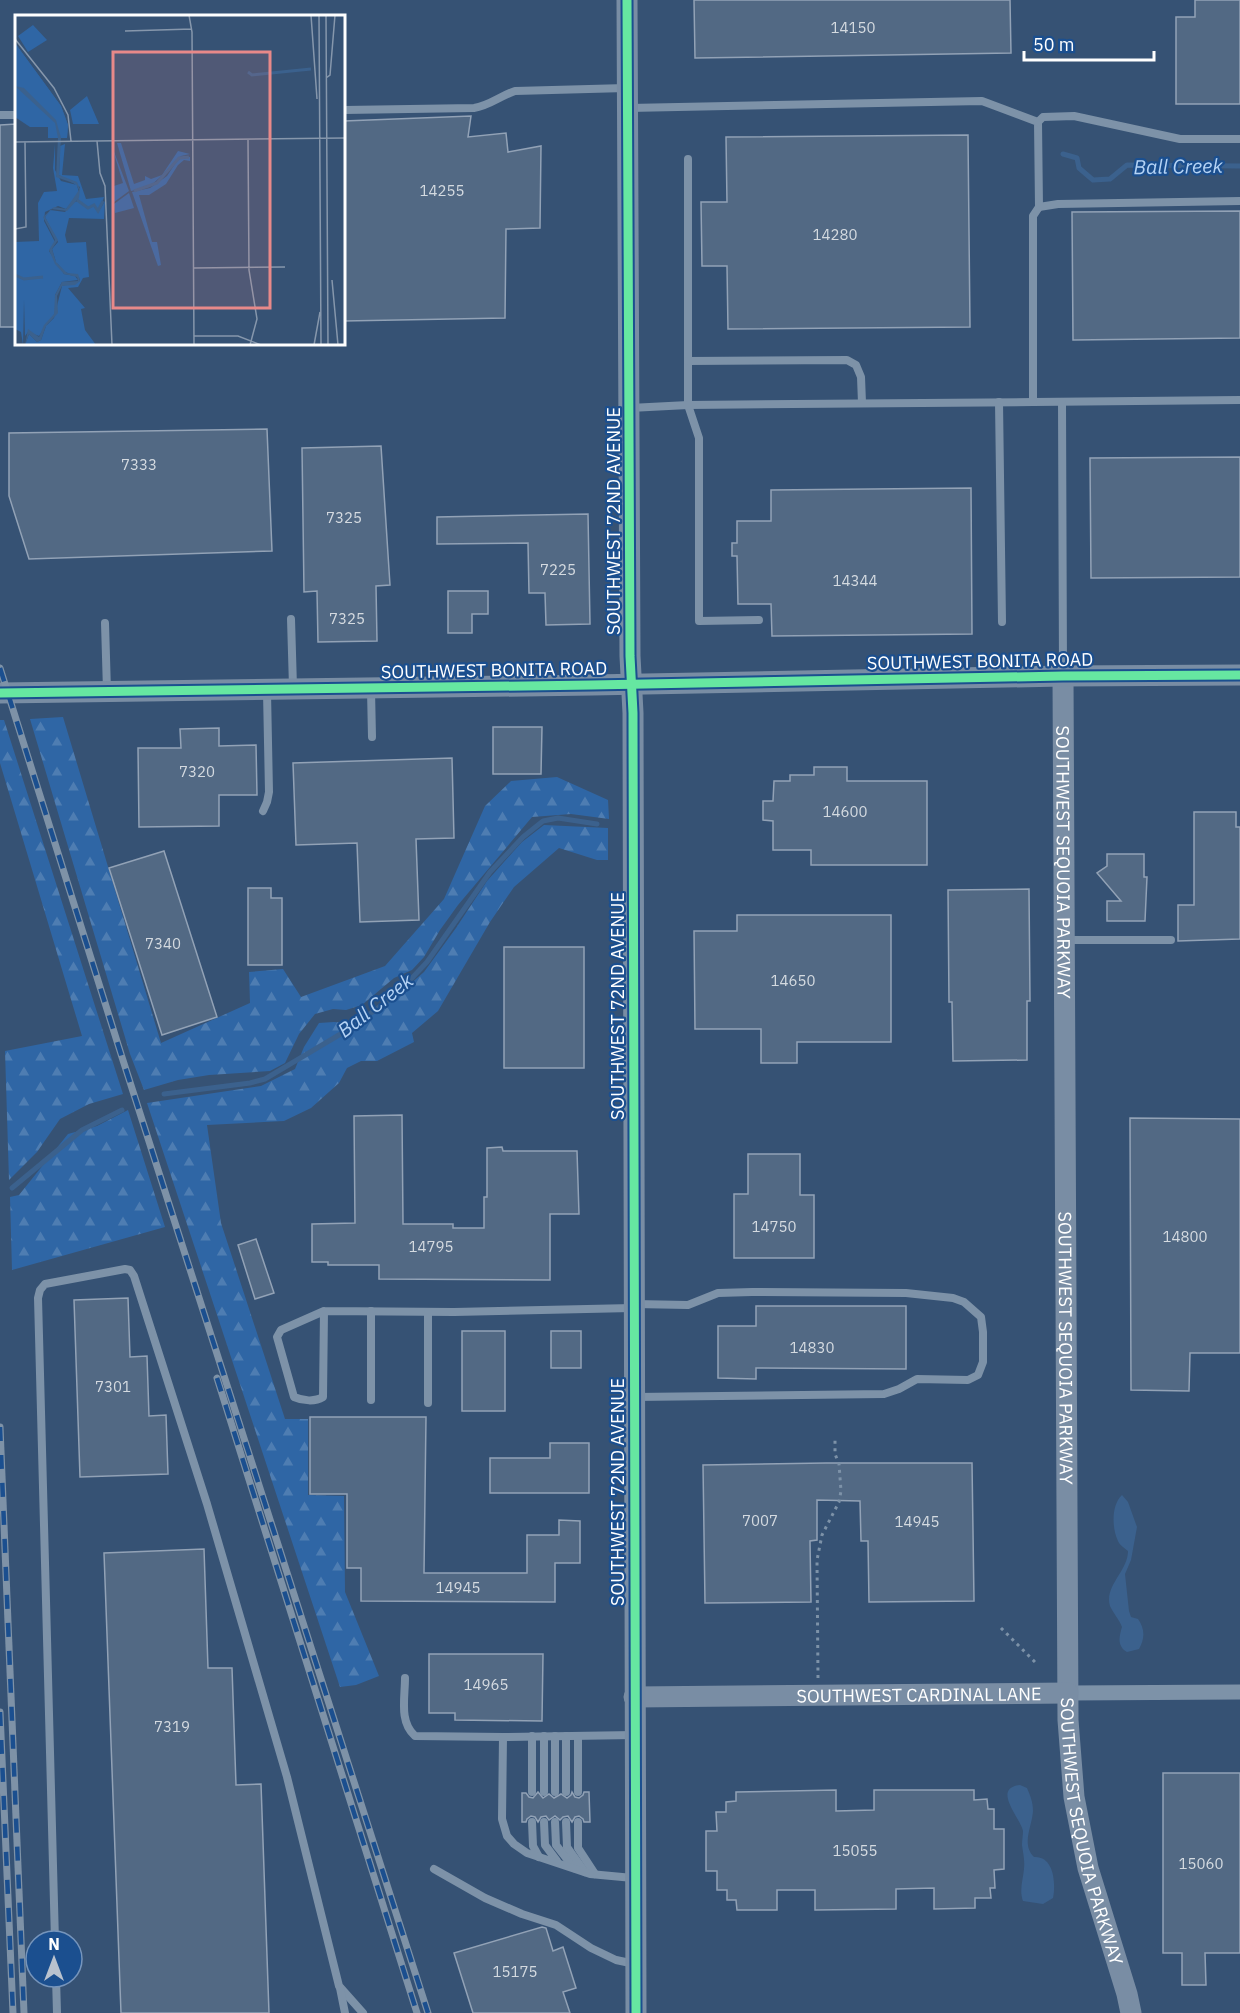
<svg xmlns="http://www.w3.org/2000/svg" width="1240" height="2013" font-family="'IBM Plex Sans',sans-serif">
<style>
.forest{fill:url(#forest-firs)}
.water{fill:#3b618d}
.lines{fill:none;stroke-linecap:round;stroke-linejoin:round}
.stream{stroke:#3b618d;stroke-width:5}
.building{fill:#526984;stroke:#92a2b6;stroke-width:1.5}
.path{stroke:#7d92a8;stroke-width:3;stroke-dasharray:3 4.5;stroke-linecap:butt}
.lane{stroke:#7d92a8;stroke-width:8}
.street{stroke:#7d92a8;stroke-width:15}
.secondary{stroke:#798da4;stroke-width:21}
.rail-casing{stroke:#7e92a7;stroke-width:7}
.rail{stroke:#1b4f8f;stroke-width:4.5;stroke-dasharray:14;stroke-linecap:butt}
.cycleway-casing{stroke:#1b4f8f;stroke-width:13}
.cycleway{stroke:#66e7a1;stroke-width:9}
.labels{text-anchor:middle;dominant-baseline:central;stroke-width:4.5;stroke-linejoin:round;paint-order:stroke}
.number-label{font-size:15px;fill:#d4dae0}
.street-label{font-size:18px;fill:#fff;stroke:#1b4f8f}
.water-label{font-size:20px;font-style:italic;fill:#b5d3f5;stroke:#1b4f8f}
.inset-river{fill:none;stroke:#3b618d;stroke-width:3}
.inset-road{fill:none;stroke:#8697ac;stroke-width:1.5}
.view{fill:#e88989;fill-opacity:0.15;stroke:#e88989;stroke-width:3}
.inset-edge{fill:none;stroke:#fff;stroke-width:3}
</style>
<defs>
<pattern id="forest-firs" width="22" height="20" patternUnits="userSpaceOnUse" patternTransform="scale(1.5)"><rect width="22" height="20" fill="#2f66a5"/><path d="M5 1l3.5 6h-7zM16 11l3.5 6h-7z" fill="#4e7db2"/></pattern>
</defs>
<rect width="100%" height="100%" fill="#365274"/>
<g class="forest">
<path d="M63,717L161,1043L250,1003L249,972L283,969L301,997L385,966L444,899L485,806L511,781L557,777L608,800L609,819L571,814L532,817L458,905L440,930L424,957L412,970L394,978L362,1005L346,1010L333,1009L315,1014L299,1034L285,1063L270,1071L209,1075L178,1080L144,1090L130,1054L30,719Z"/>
<path d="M0,720H4L123,1094L89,1104L60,1119L37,1152L9,1180L5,1051L82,1036L0,763Z"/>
<path d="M544,825L608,828V860H597L559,848L514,887L490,922L438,1011L412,1033L414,1042L377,1061H361L347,1068L339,1083L311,1108L284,1121L207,1125L221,1223L285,1419H308V1495L344,1496L345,1592L379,1676L356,1685L340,1687L147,1103L261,1086L295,1069L304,1047L319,1023L334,1022L347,1023L386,1005L424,972L456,928L487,881L522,842Z"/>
<path d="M128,1110L165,1227L12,1270L10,1197L19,1195L68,1134L97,1126Z"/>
</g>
<g class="water">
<path d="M1122,1495L1128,1502L1137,1527L1131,1560L1125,1574L1129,1611L1131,1617L1138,1619C1145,1629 1145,1638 1139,1649L1127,1652C1117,1646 1119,1637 1122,1627C1119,1619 1113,1613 1110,1606C1104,1586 1128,1571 1128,1551C1125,1548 1120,1546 1118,1541C1112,1529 1111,1505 1122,1495Z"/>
<path d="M1020,1785L1027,1788C1030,1795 1033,1802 1033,1811C1032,1827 1021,1844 1034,1857C1054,1856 1056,1883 1053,1898L1043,1904L1023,1901C1019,1890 1023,1880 1024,1869C1025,1860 1023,1853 1022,1845C1022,1840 1023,1836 1023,1831C1021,1819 991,1788 1020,1785Z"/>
</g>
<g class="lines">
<g class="stream">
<path d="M1063,154L1077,158L1079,168L1093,180L1110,179L1127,165L1240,166"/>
<path d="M164,1094L250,1083L265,1079L349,1029L397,994L427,962L490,872L523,837L543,821L558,818L597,824"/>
<path d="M12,1188L82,1130L122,1110"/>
</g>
</g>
<g class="building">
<path d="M694,0H1010L1011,53L695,58Z"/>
<path d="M1195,0H1240V104H1176V17H1195Z"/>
<path d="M471,116L468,137L506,133L508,152L541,146L540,228L506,229L505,318L344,321V121Z"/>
<path d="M16,124V327H0V125Z"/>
<path d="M968,135L970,327L728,329L727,266H702L701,202H727L726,137Z"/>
<path d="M1240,211V338L1073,340L1072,212Z"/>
<path d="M267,429L272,551L29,559L9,496V433Z"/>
<path d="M381,446L390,585L376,586L377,641L318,642L317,591L304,592L302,448Z"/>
<path d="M1240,457V577L1091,578L1090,458Z"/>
<path d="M971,488L972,634L772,636L771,604H738L737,556H732V543H737V521H771V490Z"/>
<path d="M588,514L590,624L546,625L545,593H529L528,543L437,544V517Z"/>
<path d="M448,591H488V614H472V633H448Z"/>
<path d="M493,727H542L541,774H493Z"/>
<path d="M219,728V746L256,745L257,795H219V826L139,827L138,748H181L180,729Z"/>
<path d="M452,758L454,838L416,839L419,920L360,922L357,843L296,845L293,763Z"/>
<path d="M814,767H847V781H927V865H811V850H773V821L763,820V801H773L774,781H790V775H814Z"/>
<path d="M1194,812H1236V827H1240V939L1178,941V905H1194Z"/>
<path d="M164,851L217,1017L162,1035L109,868Z"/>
<path d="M1107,854H1144V877H1147L1145,921H1107V901H1121L1097,873L1107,866Z"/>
<path d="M248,888H271V898H282V965H248Z"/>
<path d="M1029,889L1030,1001H1027V1060L953,1061L952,1002H949L948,890Z"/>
<path d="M737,915H891V1042H797V1063H761V1029H695L694,931H737Z"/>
<rect x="504" y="947" width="80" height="121"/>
<path d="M402,1115L403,1224H453V1228H484V1197H487V1148L502,1147L503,1151H577L579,1214H550V1280L379,1279V1265H328V1262H312V1224L355,1223L354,1116Z"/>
<path d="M1130,1118L1240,1119V1353H1190L1189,1391L1131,1390Z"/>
<path d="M748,1154H800V1195H814V1258H734V1194H748Z"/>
<path d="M256,1239L274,1293L255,1299L238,1245Z"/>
<path d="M128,1298L130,1357L147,1356L149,1416L166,1415L168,1474L80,1477L74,1300Z"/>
<path d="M756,1306H906V1369L756,1368V1379L718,1378V1326H756Z"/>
<rect x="462" y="1331" width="43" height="80"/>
<rect x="551" y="1331" width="30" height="37"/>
<path d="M310,1417H426L424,1573H527V1535H559V1520L580,1521V1563H555V1602L361,1601V1568H347V1494H310Z"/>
<path d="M550,1443H589V1493H490V1458H550Z"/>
<path d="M826,1463H972L974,1601L869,1602L868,1541H861L860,1501L817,1500V1540L810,1541L811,1602L705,1603L703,1465Z"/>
<path d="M204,1549L208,1668H232L236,1785L261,1784L269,2013H121L104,1553Z"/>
<path d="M429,1654H543L542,1721L455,1720V1713H429Z"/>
<path d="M1163,1773H1240V1953H1205L1206,1985H1182V1953H1163Z"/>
<path d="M836,1790V1811L874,1810V1790H974V1800L987,1799L988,1809H994V1829H1004V1869L994,1870L995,1888H990L991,1898H975V1908L934,1909V1888L896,1889V1909L815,1910V1890H777V1910H737L736,1900H727V1890H717V1871H706V1831H717L716,1812H726V1802L736,1801V1792Z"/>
<path d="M538,1792L543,1798L549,1794L554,1798L561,1794L567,1798L571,1795L572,1792L575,1797L579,1798L583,1795L584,1792H589L590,1822H584L583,1819L579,1816L575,1817L572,1822L568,1816L563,1817L560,1820L555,1816L549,1820L546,1816L541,1817L538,1822L535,1817L531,1816L527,1819L526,1822H522V1793H526L529,1797L533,1798Z"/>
<path d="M542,1927L546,1928L553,1951L563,1947L576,1988L563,1992L570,2013H473L454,1953Z"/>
</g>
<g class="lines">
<g class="path">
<path d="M1001,1628L1038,1665"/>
<path d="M818,1678L817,1560L822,1535L839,1502L841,1491L839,1464L835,1454V1437"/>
</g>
<g class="lane">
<path d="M629,108L982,101L1038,122L1039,207"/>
<path d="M344,110L474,108C489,106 500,96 515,91L626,88"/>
<path d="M0,115H16"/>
<path d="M1038,122L1043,117L1074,116L1180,139H1240"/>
<path d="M688,159V405L699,438V621L759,620"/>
<path d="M1240,201L1058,204L1039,207L1033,216V402L1240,400"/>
<path d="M688,361L847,360L856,365L861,377L862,403"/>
<path d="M999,402L1002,622"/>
<path d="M1062,402L1063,673"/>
<path d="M630,408L688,405L1033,402"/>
<path d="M291,619L293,687"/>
<path d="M105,623L107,691"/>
<path d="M371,690L372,737"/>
<path d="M263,811L267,802L269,792L267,692"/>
<path d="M1066,940H1171"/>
<path d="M634,1304L688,1305L718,1293L752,1292L906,1293L953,1298L964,1302L981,1317L983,1332V1362L978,1375L968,1380L917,1379L899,1389L884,1394L635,1397"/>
<path d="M324,1311L323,1397C315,1402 303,1401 294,1397L277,1337L281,1330L324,1311L454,1312L632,1308"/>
<path d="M428,1312V1403"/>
<path d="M371,1400V1311"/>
<path d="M405,1678C405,1698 399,1722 415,1736L503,1737"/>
<path d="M532,1736V1792"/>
<path d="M544,1736V1792"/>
<path d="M555,1736V1792"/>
<path d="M566,1736V1792"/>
<path d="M578,1736V1792"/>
<path d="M532,1822L533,1846L539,1857"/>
<path d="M544,1822L545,1845L557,1861"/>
<path d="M555,1822L556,1845L574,1868"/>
<path d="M566,1822L567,1847L585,1872"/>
<path d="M578,1822V1848L595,1874"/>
<path d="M434,1869L485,1898L522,1914L556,1925L591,1948L616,1960L635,1964"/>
<path d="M633,1878L590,1874L527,1853L514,1844L507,1836L502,1819L503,1737L634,1735"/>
<path d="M55,1941L38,1298L40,1290L45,1284L125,1269L130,1270L134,1276L207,1504L287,1777L339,1986L363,2013"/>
<path d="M56,1977L57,2013"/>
<path d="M340,1988L345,2013"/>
</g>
<path class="street" d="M1068,1693L1240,1692"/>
<g class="secondary">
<path d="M627,0L630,656L633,713L636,2013"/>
<path id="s1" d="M1063,676L1068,1720L1074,1797L1088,1868L1127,1994L1131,2013"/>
<path d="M0,693L592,685L1063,676L1240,675"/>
<path id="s2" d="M634,1697L1068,1693"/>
</g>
<defs>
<g id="rail">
<path d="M0,668L121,1054L428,2013"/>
<path d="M217,1378L417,2013"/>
<path d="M0,1427L24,2013"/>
<path d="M0,1712L13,2013"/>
</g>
</defs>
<use href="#rail" class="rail-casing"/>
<use href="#rail" class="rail"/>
<defs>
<g id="cycleway">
<path d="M627,0L630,656L633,713L636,2013"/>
<path d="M0,693L592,685L1063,676L1240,675"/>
</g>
</defs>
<use href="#cycleway" class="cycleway-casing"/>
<use href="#cycleway" class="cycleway"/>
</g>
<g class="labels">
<g class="number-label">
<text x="853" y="27">14150</text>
<text x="442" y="190">14255</text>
<text x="835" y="234">14280</text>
<text x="139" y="464">7333</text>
<text x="344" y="517">7325</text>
<text x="558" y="569">7225</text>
<text x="855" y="580">14344</text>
<text x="347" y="618">7325</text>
<text x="197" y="771">7320</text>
<text x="845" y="811">14600</text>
<text x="163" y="943">7340</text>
<text x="793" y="980">14650</text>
<text x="774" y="1226">14750</text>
<text x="1185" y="1236">14800</text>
<text x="431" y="1246">14795</text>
<text x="812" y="1347">14830</text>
<text x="113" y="1386">7301</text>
<text x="760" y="1520">7007</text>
<text x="917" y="1521">14945</text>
<text x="458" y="1587">14945</text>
<text x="486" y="1684">14965</text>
<text x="172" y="1726">7319</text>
<text x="855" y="1850">15055</text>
<text x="1201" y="1863">15060</text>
<text x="515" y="1971">15175</text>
</g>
<g class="street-label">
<text transform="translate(613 521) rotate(-90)">SOUTHWEST 72ND AVENUE</text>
<text transform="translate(980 661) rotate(-1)">SOUTHWEST BONITA ROAD</text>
<text transform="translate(494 670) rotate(-1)">SOUTHWEST BONITA ROAD</text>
<text stroke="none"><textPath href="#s1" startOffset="186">SOUTHWEST SEQUOIA PARKWAY</textPath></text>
<text transform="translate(617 1006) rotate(-90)">SOUTHWEST 72ND AVENUE</text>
<text stroke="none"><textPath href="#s1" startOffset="672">SOUTHWEST SEQUOIA PARKWAY</textPath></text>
<text transform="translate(617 1492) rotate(-90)">SOUTHWEST 72ND AVENUE</text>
<text stroke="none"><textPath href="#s2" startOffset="285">SOUTHWEST CARDINAL LANE</textPath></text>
<text stroke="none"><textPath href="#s1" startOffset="1158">SOUTHWEST SEQUOIA PARKWAY</textPath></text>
</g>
<g class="water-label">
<text transform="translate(1178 166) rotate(-1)">Ball Creek</text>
<text transform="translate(375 1005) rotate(-38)">Ball Creek</text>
</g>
</g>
<g transform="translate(15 15)">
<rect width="330" height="330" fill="#365274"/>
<path d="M0,28L46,91L53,110L52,123H33V112H15L0,102ZM72,81L84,109H58L55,95ZM40,129V155L46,166L62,170L64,178L51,194L43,191L30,197L29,206L40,227L34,236L49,259L60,261L63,265L47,267L40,280V298L24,321L13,317L10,321L9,285H0V227L24,226L23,188L29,177L42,176L38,153ZM50,129L47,160L63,161L71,184L89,182L84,196L90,186L89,204L54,203L50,220L52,228L71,227L74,262L68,263L63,272L53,273L70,293L66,294L70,315L81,330H10L14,319L22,327L26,325L31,311L39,303L47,271L65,266L64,262L50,257L41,247L37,234L43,227L30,202L35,195L50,197L59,187L65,186L62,185L65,172L44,160L45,131Z" fill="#2f66a5"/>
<path d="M18,10L32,25L13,37L3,21ZM102,128H106L119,169L130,165V161L136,164L147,160L163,136L175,139L166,141L160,148L167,142H175V146L169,145L163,150L151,169L134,180H124L137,227H142L146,250L143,251L117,177L135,173L152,161L160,149L134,172L116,176ZM96,129L114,176L99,187V171L108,168ZM114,178L119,193L100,198L99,189ZM0,285H9L8,330L6,317L0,314Z" fill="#2f66a5"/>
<path d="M0,28L46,91L53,110L52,123H45L38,101L15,80V65H0Z" fill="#2f66a5"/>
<path d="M0,71L9,73L41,105L46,123L44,160L62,167L65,174L64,183L52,196L37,194L30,202L43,225L37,234L41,247L52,258L63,259L65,266L60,270L47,271L42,281L43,298L31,311L26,325L22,327L14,319L10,330L13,314L24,322L29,310L39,299L40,280L47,267L63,266L62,262L49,259L40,249L34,235L40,225L28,202L39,192L51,194L64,175L61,169L41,162L43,123L40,108Z" fill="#3b618d"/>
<path class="inset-river" d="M233,57L237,60L296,54M119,176L142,168L164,143L174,142M62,185L73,193L79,190L83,196L88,186M0,260L9,264L28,262"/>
<path class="inset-road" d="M174,0L177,17L179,330M296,0L302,84M304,0L306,330M311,0L313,330M110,16L177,14M0,24L39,73L53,100L56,126M311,63L315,60L320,0M233,125L234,255L242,304L235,330M82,126L85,158L90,171L97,330M0,127L330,123M0,214L11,212L10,127M179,253L270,252M317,265L323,330M179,321H223L246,330M299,330L305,297"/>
<path class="view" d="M98,37H255V293H98Z"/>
<rect width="330" height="330" class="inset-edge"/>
</g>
<g transform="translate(54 1959)"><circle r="28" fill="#1b4f8f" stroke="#7695bc" stroke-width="1.5"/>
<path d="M0-4.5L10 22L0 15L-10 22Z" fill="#b9c2ce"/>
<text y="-9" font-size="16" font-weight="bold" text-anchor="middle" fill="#ffffff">N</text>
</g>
<path d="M1024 51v9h130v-9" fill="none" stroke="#ffffff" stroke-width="3"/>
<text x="1033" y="51" font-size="18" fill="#ffffff" stroke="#1b4f8f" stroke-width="4.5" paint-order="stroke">50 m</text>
</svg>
